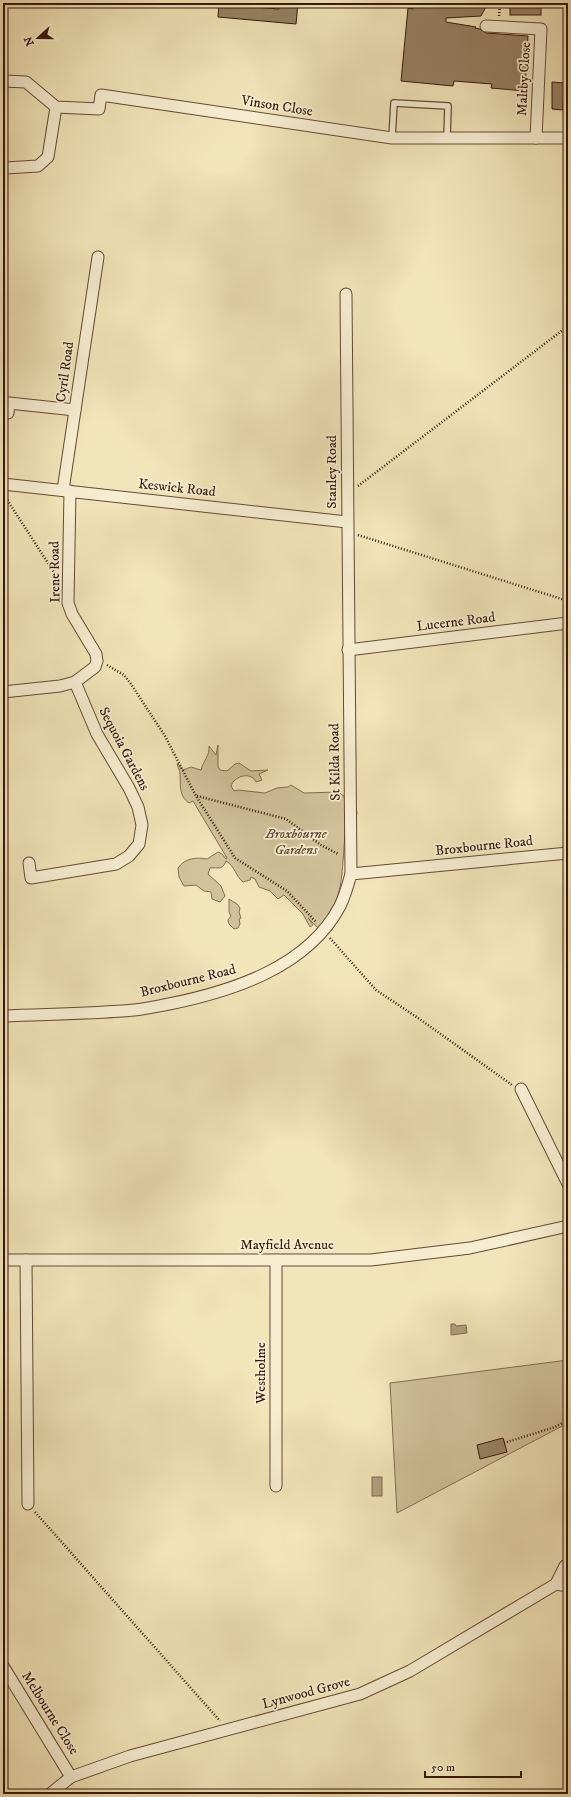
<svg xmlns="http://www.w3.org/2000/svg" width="571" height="1797" font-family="'IM FELL DW Pica',serif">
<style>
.green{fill:#d2c29b;stroke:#846c52}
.water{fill:#b29f7e;stroke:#806950}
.building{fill:#978265;stroke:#35170a}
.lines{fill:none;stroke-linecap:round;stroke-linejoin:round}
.service-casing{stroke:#644a36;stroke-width:8}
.minor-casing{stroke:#644a36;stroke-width:13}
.path{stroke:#35170a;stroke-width:2.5;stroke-dasharray:1 2;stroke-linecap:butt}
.service{stroke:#f7eed2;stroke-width:5.5}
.minor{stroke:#f7eed2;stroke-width:11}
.labels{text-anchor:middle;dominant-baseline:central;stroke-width:3.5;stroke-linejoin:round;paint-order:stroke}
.street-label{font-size:14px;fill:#35170a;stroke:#f7eed2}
.park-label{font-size:14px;font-style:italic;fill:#644a36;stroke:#f7eed2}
</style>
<rect width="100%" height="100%" fill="#f2e5b9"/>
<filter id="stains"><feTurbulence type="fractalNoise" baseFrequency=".005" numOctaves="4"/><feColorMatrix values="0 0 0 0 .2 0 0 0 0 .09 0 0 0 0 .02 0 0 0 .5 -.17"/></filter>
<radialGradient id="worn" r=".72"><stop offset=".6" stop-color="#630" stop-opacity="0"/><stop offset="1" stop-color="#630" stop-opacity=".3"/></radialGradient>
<g class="green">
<path d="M218,745V767L220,770L227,771L235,764L239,763L251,771L268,770L259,774L262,780L256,782C251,771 234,776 231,786L234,791L238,790L265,793L277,788L288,787L291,785L304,793L338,792L344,796V798L354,804L357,812L356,819L353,824L349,826L345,824C345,837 344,849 343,861C341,891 338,905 318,928L308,918L313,925L310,927L303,914L284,895L278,899L270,891L259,887L255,879L251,877L250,880L243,882C236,877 235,866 226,861C222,871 219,867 210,868L208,874L221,886L225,896L220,902L212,899L211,892L204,891L196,885L184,886L179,877L178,868C185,858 196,857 207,859L218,852L222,854L226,859L227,858L193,801L189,803C178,795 181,785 180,774C180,771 178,767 177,764H178L183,770L191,767L201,770C203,761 210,756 209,746L216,755Z"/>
<path d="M229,899L237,904L240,908L239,912L241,918L239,919L240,924L238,928L234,929L229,924L228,920L231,916L229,912Z"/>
<path d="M568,1360V1423L397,1513L390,1383Z"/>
</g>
<g class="water">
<path d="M451,1324H455L456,1326L466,1325L467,1333L451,1335Z"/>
<rect x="372" y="1477" width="10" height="19"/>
</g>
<g class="building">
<path d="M219,3H255V7L279,9L280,3H298L296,24L218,17Z"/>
<path d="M414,3H488L481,16L446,18V22L476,27L475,28L480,29L486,33L528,36L525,91L491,88L492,84L454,81L453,86L401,81L408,8L413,9Z"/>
<rect x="510" y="3" width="31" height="12"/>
<path d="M552,82L564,83L563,110L552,109Z"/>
<path d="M503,1438L507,1452L480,1459L477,1445Z"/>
</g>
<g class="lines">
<defs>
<path id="service" d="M392,138L394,103L448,106L447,138"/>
<g id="minor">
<path d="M486,26L541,29L536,138"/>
<path d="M3,81L26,82L56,107L99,109L101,95L392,138H568"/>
<path d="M5,168L38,166L48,157L56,107"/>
<path d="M346,294L351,874"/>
<path d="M8,413L9,403L75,410"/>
<path d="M3,484L347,522"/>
<path d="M63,490L98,257"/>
<path d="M348,650L568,623"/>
<path d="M3,692L60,686L75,682L95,667L97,661L96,654L72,614L68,603L70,491"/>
<path d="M29,863L31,878L116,864L129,856L139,844L142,825L138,807L129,788L97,734L75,682"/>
<path d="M3,1016C46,1014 90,1014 134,1010C145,1009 158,1006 169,1004C233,991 308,967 340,906C345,896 348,885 351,874L568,853"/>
<path d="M521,1089L568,1184"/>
<path d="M3,1260H371L470,1248L568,1226"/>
<path d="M26,1260L28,1504"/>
<path d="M276,1260V1486"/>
<path d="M556,1584L568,1586"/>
<path d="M3,1666L71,1777"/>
<path d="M50,1794L71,1777L130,1756L360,1694L410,1671L556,1584L565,1566L568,1564"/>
</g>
</defs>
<use href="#service" class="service-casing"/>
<use href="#minor" class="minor-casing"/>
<g class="path">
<path d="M499,16L500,3"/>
<path d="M358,486L568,326"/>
<path d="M4,495L57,577"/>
<path d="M358,535L568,601"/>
<path d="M107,665L124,675L131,684L165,736L196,796L235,858L287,891L316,922"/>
<path d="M197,796L286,819L321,845L338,854"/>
<path d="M330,938L376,990L421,1020L512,1085"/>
<path d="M504,1443L555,1427L568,1420"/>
<path d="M35,1512L220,1721"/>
</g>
<use href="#service" class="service"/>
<use href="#minor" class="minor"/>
</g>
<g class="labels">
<g class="street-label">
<text transform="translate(524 79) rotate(-87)">Maltby Close</text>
<text transform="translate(277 106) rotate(9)">Vinson Close</text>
<text transform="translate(65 372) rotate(-82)">Cyril Road</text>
<text transform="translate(332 472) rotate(-90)">Stanley Road</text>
<text transform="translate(177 488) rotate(6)">Keswick Road</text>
<text transform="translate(55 572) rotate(-91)">Irene Road</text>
<text transform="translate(456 622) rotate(-7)">Lucerne Road</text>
<text transform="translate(124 749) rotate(62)">Sequoia Gardens</text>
<text transform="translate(335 762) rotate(-91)">St Kilda Road</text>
<text transform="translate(484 846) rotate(-6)">Broxbourne Road</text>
<text transform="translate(188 981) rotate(-14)">Broxbourne Road</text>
<text x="287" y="1245">Mayfield Avenue</text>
<text transform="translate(261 1373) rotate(-90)">Westholme</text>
<text transform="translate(306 1693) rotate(-15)">Lynwood Grove</text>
<text transform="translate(50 1713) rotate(58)">Melbourne Close</text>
</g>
<g class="park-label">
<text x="296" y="834">Broxbourne<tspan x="296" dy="16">Gardens</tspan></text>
</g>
</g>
<rect width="571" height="1797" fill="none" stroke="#f2e5b9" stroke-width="16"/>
<rect x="4" y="4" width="563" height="1789" fill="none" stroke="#35170a" stroke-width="2"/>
<rect x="8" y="8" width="555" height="1781" fill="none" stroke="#35170a"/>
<g transform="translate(38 38) rotate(249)" stroke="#f7eed2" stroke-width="3" paint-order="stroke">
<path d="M0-3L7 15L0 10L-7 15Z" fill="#35170a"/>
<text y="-6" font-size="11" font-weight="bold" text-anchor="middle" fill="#35170a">N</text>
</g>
<path d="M425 1771v6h96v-6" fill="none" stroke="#35170a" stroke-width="2"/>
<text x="431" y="1771" font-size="12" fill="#35170a" stroke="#f7eed2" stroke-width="3" paint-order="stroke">50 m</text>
<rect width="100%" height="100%" filter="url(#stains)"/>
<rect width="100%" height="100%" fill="url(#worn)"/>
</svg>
